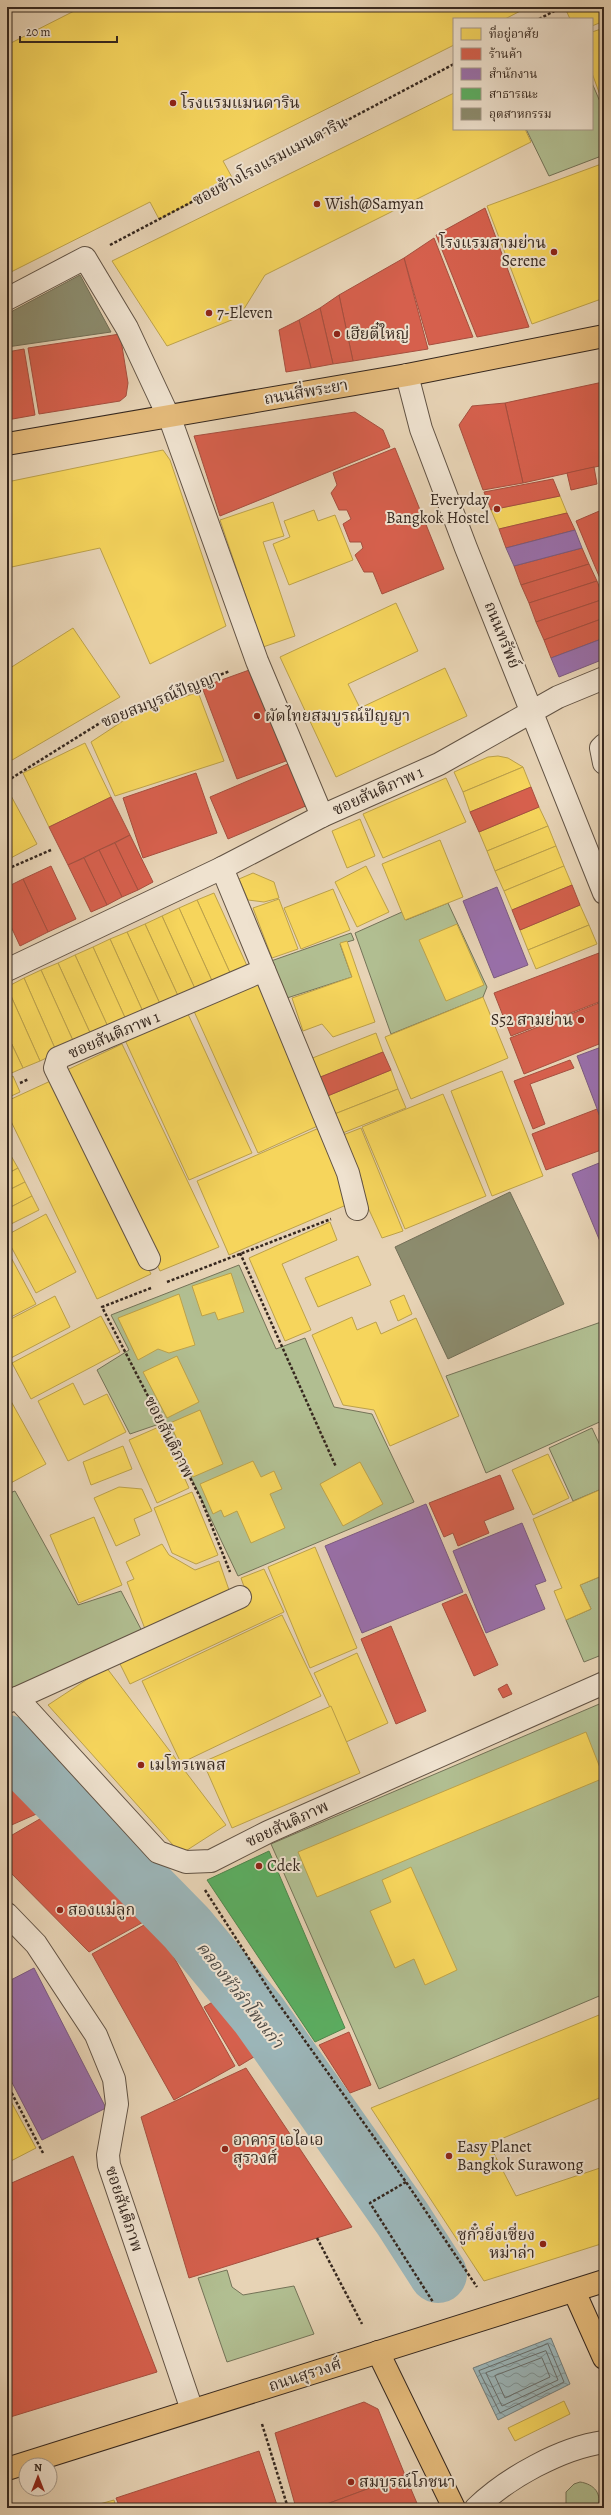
<svg xmlns="http://www.w3.org/2000/svg" width="611" height="2515" font-family="Alegreya,'Noto Serif Thai',serif">
<style>
.green{fill:#b1be91;stroke:#747358}
.water{fill:url(#water-waves);stroke:#737d7b}
.homes{fill:#f6d55c;stroke:#bca14a}
.shops{fill:#d6604d;stroke:#a64f3f}
.offices{fill:#9970ab;stroke:#7b5a81}
.public{fill:#5aae61;stroke:#4f864d}
.industry{fill:#8c8c6e;stroke:#726e56}
.lines{fill:none;stroke-linecap:round;stroke-linejoin:round}
.shore{stroke:#686e6c;stroke-width:1}
.river{stroke:#9bb5b8;stroke-width:58}
.minor-casing{stroke:#625344;stroke-width:24}
.major-casing{stroke:#36281f;stroke-width:24}
.path{stroke:#36281f;stroke-width:2.5;stroke-dasharray:3 2;stroke-linecap:butt}
.minor{stroke:#efe2cf;stroke-width:22}
.major{stroke:#e4ba7a;stroke-width:22}
.poi-dot{fill:#8f2418;stroke:#efe2cf;stroke-width:1.5}
.labels{text-anchor:middle;dominant-baseline:central;stroke-width:4;stroke-linejoin:round;paint-order:stroke}
.poi-label{font-size:16px;fill:#36281f;stroke:#efe2cf;text-anchor:start}
.street-label{font-size:16px;fill:#36281f;stroke:#efe2cf}
.water-label{font-size:17px;font-style:italic;fill:#4f4b45;stroke:#efe2cf}
</style>
<defs>
<pattern id="water-waves" width="16" height="10" patternUnits="userSpaceOnUse"><rect width="16" height="10" fill="#9bb5b8"/><path d="M0 5q4-4 8 0t8 0" fill="none" stroke="#7f9395"/></pattern>
</defs>
<rect width="100%" height="100%" fill="#e7d3b5"/>
<filter id="stains"><feTurbulence type="fractalNoise" baseFrequency=".005" numOctaves="4"/><feColorMatrix values="0 0 0 0 .2 0 0 0 0 .09 0 0 0 0 .02 0 0 0 .5 -.17"/></filter>
<radialGradient id="worn" r=".72"><stop offset=".6" stop-color="#630" stop-opacity="0"/><stop offset="1" stop-color="#630" stop-opacity=".3"/></radialGradient>
<g class="green">
<path d="M592,83L604,111V155L549,176L526,129H592Z"/>
<path d="M448,903L487,987L483,997L391,1034L355,933L402,912L406,920Z"/>
<path d="M351,933L354,940L340,944L352,977L287,998L271,961Z"/>
<path d="M239,1265L276,1349L305,1338L334,1407L372,1414L414,1502L238,1576L165,1422L130,1434L97,1370L129,1350L111,1315Z"/>
<path d="M604,1321V1420L486,1473L446,1376Z"/>
<path d="M592,1428L604,1454V1488L573,1501L549,1448Z"/>
<path d="M15,1491L78,1605L121,1591L143,1633L13,1691L7,1677V1494Z"/>
<path d="M604,1575V1654L584,1662L566,1620L591,1609L580,1585Z"/>
<path d="M604,1702V1994L379,2089L271,1844Z"/>
<path d="M227,2270L232,2287L243,2295L294,2286L314,2334L227,2362L198,2278Z"/>
<path d="M580,2482C594,2484 603,2494 597,2508H566V2492L574,2484Z"/>
</g>
<path class="water" d="M551,2338L570,2384L498,2420L473,2368Z"/>
<g class="homes">
<path d="M82,7H528L505,19H454V45L223,161L234,181L159,219L150,202L7,274V45Z"/>
<path d="M573,7H604V21L592,26V19H570L566,10Z"/>
<path d="M604,28V94L600,95L592,73V32Z"/>
<path d="M454,93V129H525L531,142L265,275L239,317L167,346L112,261Z"/>
<path d="M604,163V298L532,324L487,206Z"/>
<path d="M163,450L170,460L226,626L150,664L100,548L7,568V482Z"/>
<path d="M560,496L567,513L499,529L491,510Z"/>
<path d="M273,502L284,536L263,542L295,636L263,647L220,520Z"/>
<path d="M314,510L318,521L335,515L353,560L289,585L273,544L290,537L284,521Z"/>
<path d="M396,603L418,651L348,684L360,708L445,668L467,716L336,777L280,657Z"/>
<path d="M73,628L120,697L7,763V670Z"/>
<path d="M198,692L224,761L115,796L91,742L129,717Z"/>
<path d="M85,743L111,797L49,827L23,773Z"/>
<path d="M498,756L508,758L523,767L463,792L454,772L488,757Z"/>
<path d="M523,767L531,787L470,812L463,792Z"/>
<path d="M446,778L466,822L383,858L363,814Z"/>
<path d="M9,792L37,844L7,860V794Z"/>
<path d="M539,807L548,826L487,851L479,832Z"/>
<path d="M360,819L375,856L347,868L332,831Z"/>
<path d="M548,826L556,846L495,871L487,851Z"/>
<path d="M440,840L463,897L405,920L382,864Z"/>
<path d="M556,846L564,866L504,891L495,871Z"/>
<path d="M366,866L389,912L357,927L335,882Z"/>
<path d="M564,866L572,885L512,910L504,891Z"/>
<path d="M253,873L274,882L279,898L264,902L248,900L239,879Z"/>
<path d="M333,889L350,930L301,949L284,908Z"/>
<path d="M214,893L248,968L231,975L197,900Z"/>
<path d="M279,899L298,949L272,958L253,908Z"/>
<path d="M197,900L231,975L213,983L179,908Z"/>
<path d="M580,905L589,925L528,950L520,930Z"/>
<path d="M179,908L213,983L196,991L162,916Z"/>
<path d="M162,916L196,991L179,998L145,924Z"/>
<path d="M145,924L179,998L161,1006L127,932Z"/>
<path d="M457,924L484,985L446,1001L419,940Z"/>
<path d="M589,925L597,944L536,969L528,950Z"/>
<path d="M127,932L161,1006L144,1014L110,939Z"/>
<path d="M110,939L144,1014L127,1022L93,947Z"/>
<path d="M347,941L375,1022L333,1037L322,1024L303,1031L292,998L352,977L340,943Z"/>
<path d="M93,947L127,1022L109,1029L75,955Z"/>
<path d="M75,955L109,1029L92,1037L58,963Z"/>
<path d="M58,963L92,1037L75,1045L41,970Z"/>
<path d="M41,970L75,1045L57,1053L24,978Z"/>
<path d="M24,978L57,1053L40,1061L7,987Z"/>
<path d="M258,980L322,1124L258,1153L193,1009Z"/>
<path d="M7,987L40,1061L23,1068L7,1034Z"/>
<path d="M483,997L508,1058L411,1099L385,1037Z"/>
<path d="M187,1012L252,1153L189,1180L125,1040Z"/>
<path d="M376,1033L383,1052L318,1078L310,1059Z"/>
<path d="M7,1034L23,1068L7,1075Z"/>
<path d="M122,1044L219,1247L160,1271L67,1070Z"/>
<path d="M391,1070L398,1089L332,1115L325,1097Z"/>
<path d="M502,1071L543,1176L492,1196L451,1091Z"/>
<path d="M13,1076L20,1092L7,1098V1079Z"/>
<path d="M57,1078L151,1274L97,1299L7,1113V1101Z"/>
<path d="M398,1089L406,1108L340,1134L332,1115Z"/>
<path d="M443,1094L486,1196L405,1229L362,1127Z"/>
<path d="M319,1128L351,1203L229,1255L197,1181Z"/>
<path d="M361,1128L403,1231L382,1238L365,1201L362,1181L343,1135Z"/>
<path d="M10,1154L18,1168L7,1174V1156Z"/>
<path d="M18,1168L25,1182L7,1191V1174Z"/>
<path d="M25,1182L32,1196L7,1209V1191Z"/>
<path d="M32,1196L39,1210L7,1226V1209Z"/>
<path d="M46,1214L76,1272L36,1293L7,1239V1235Z"/>
<path d="M330,1222L337,1240L282,1264L311,1330L285,1341L249,1258Z"/>
<path d="M7,1250L36,1304L7,1319Z"/>
<path d="M358,1256L371,1285L318,1307L305,1278Z"/>
<path d="M231,1273L244,1312L218,1320L215,1312L202,1316L192,1286Z"/>
<path d="M179,1294L195,1345L169,1353L158,1349L138,1360L118,1318Z"/>
<path d="M404,1295L412,1314L398,1321L390,1301Z"/>
<path d="M55,1296L70,1327L7,1360V1321Z"/>
<path d="M101,1316L120,1352L31,1399L12,1363Z"/>
<path d="M352,1317L357,1330L376,1322L381,1334L416,1318L459,1416L390,1446L374,1410L343,1405L312,1335Z"/>
<path d="M177,1356L199,1402L167,1418L143,1372Z"/>
<path d="M73,1383L84,1405L107,1394L126,1432L68,1461L38,1401Z"/>
<path d="M7,1394L46,1464L7,1485Z"/>
<path d="M200,1410L223,1464L193,1477L170,1423Z"/>
<path d="M161,1426L189,1488L157,1503L129,1440Z"/>
<path d="M604,1426V1441L599,1428Z"/>
<path d="M123,1446L132,1469L91,1485L83,1462Z"/>
<path d="M548,1454L569,1498L533,1515L512,1470Z"/>
<path d="M253,1461L261,1477L274,1471L282,1489L270,1494L285,1528L251,1543L237,1511L224,1517L221,1510L213,1514L200,1484Z"/>
<path d="M360,1462L383,1504L343,1526L320,1484Z"/>
<path d="M119,1487L142,1489L152,1511L134,1519L140,1535L116,1546L94,1498Z"/>
<path d="M604,1488V1575L580,1585L591,1609L566,1620L554,1591L562,1588L533,1519Z"/>
<path d="M192,1492L218,1555L196,1564L172,1553L154,1508Z"/>
<path d="M94,1517L122,1585L79,1603L50,1535Z"/>
<path d="M162,1544L169,1555L195,1570L219,1561L229,1590L145,1629L127,1582L134,1579L126,1562Z"/>
<path d="M315,1547L357,1648L310,1668L268,1567Z"/>
<path d="M264,1569L284,1612L130,1684L118,1660L247,1595L241,1578Z"/>
<path d="M282,1615L321,1696L181,1763L142,1681Z"/>
<path d="M357,1653L388,1723L346,1742L314,1673Z"/>
<path d="M106,1667L226,1825L181,1854L48,1705Z"/>
<path d="M331,1706L360,1773L232,1828L203,1762Z"/>
<path d="M586,1732L604,1778L317,1897L298,1852Z"/>
<path d="M411,1867L457,1970L425,1985L414,1959L395,1968L370,1911L391,1902L382,1880Z"/>
<path d="M604,2013V2096L489,2144L516,2196L600,2168L604,2180V2243L484,2281L371,2108Z"/>
<path d="M7,2094L36,2148L7,2163Z"/>
<path d="M564,2401L570,2414L515,2441L508,2428Z"/>
<path d="M114,2500L116,2508H85Z"/>
</g>
<g class="shops">
<path d="M485,208L529,327L477,337L436,235Z"/>
<path d="M434,238L473,337L429,345L404,258Z"/>
<path d="M404,258L428,349L353,361L339,295Z"/>
<path d="M339,295L353,361L333,364L320,308Z"/>
<path d="M320,308L333,364L311,368L299,320Z"/>
<path d="M299,320L311,368L286,372L279,330Z"/>
<path d="M120,334L128,383L126,396L120,401L39,414L28,348Z"/>
<path d="M24,349L35,415L7,420V352Z"/>
<path d="M603,382L604,465L523,483L505,403Z"/>
<path d="M505,403L523,483L483,490L459,425L472,406Z"/>
<path d="M355,412L383,430L390,447L220,516L194,436Z"/>
<path d="M395,448L444,569L382,594L373,572H364L355,555L363,548L361,542H350L343,524L351,519L347,510H339L331,493L337,485L333,473Z"/>
<path d="M594,467L597,484L571,490L567,473Z"/>
<path d="M553,479L560,496L491,510L484,492Z"/>
<path d="M604,509V588L576,521Z"/>
<path d="M567,513L575,530L506,548L499,529Z"/>
<path d="M582,548L589,564L521,585L514,566Z"/>
<path d="M589,564L597,581L529,603L521,585Z"/>
<path d="M597,581L604,599L536,622L529,603Z"/>
<path d="M604,599V618L544,640L536,622Z"/>
<path d="M604,618V638L551,658L544,640Z"/>
<path d="M252,669L286,761L237,779L202,687Z"/>
<path d="M290,763L308,805L228,839L210,797Z"/>
<path d="M196,773L217,833L143,858L123,798Z"/>
<path d="M531,787L539,807L479,832L470,812Z"/>
<path d="M111,797L130,835L68,865L49,827Z"/>
<path d="M130,835L153,882L138,890L115,843Z"/>
<path d="M115,843L138,890L122,897L99,850Z"/>
<path d="M99,850L122,897L107,905L84,858Z"/>
<path d="M84,858L107,905L91,912L68,865Z"/>
<path d="M51,866L76,919L48,932L23,879Z"/>
<path d="M23,879L48,932L20,946L7,918V887Z"/>
<path d="M572,885L580,905L520,930L512,910Z"/>
<path d="M599,953L604,966V1000L511,1036L494,993Z"/>
<path d="M604,1001V1042L524,1074L510,1038Z"/>
<path d="M383,1052L391,1070L325,1097L318,1078Z"/>
<path d="M570,1060L574,1068L530,1084L545,1124L533,1129L514,1081Z"/>
<path d="M597,1109L604,1127V1149L546,1170L532,1134Z"/>
<path d="M500,1475L514,1509L484,1521L489,1533L458,1546L453,1533L444,1537L429,1503Z"/>
<path d="M466,1594L498,1665L474,1676L442,1604Z"/>
<path d="M391,1626L426,1711L396,1724L361,1639Z"/>
<path d="M507,1684L512,1694L503,1698L498,1689Z"/>
<path d="M7,1760L50,1808L7,1827Z"/>
<path d="M57,1809L147,1920L89,1952L7,1869V1838Z"/>
<path d="M153,1920L235,2066L174,2100L92,1954Z"/>
<path d="M228,1993L262,2052L239,2066L204,2007Z"/>
<path d="M349,2032L371,2085L350,2093L319,2045Z"/>
<path d="M246,2068L352,2227L189,2278L141,2117Z"/>
<path d="M73,2156L157,2372L7,2418V2185Z"/>
<path d="M364,2402L378,2409L405,2475L316,2508H296L275,2433Z"/>
<path d="M259,2451L278,2508H120L116,2498Z"/>
<path d="M405,2475L419,2508H316Z"/>
</g>
<g class="offices">
<path d="M575,530L582,548L514,566L506,548Z"/>
<path d="M604,638V659L559,677L551,658Z"/>
<path d="M497,887L528,965L494,978L463,901Z"/>
<path d="M604,1046V1127L577,1056Z"/>
<path d="M604,1161V1251L572,1174Z"/>
<path d="M426,1504L463,1592L362,1633L325,1546Z"/>
<path d="M522,1523L546,1581L535,1585L545,1609L486,1633L453,1551Z"/>
<path d="M34,1968L106,2108L42,2140L7,2073V1982Z"/>
</g>
<path class="public" d="M269,1851L345,2028L315,2042L207,1880Z"/>
<g class="industry">
<path d="M80,275L111,332L7,347V314Z"/>
<path d="M510,1192L564,1304L448,1359L395,1247Z"/>
</g>
<g class="lines">
<g class="shore">
<path d="M548,2344L564,2382L500,2413L479,2371Z"/>
<path d="M546,2351L558,2380L502,2406L486,2373Z"/>
<path d="M542,2358L550,2377L505,2398L495,2376Z"/>
</g>
<path class="river" d="M7,1744L187,1928L259,2015L402,2218L438,2274"/>
<defs>
<g id="minor">
<path d="M7,299L85,258L127,328L172,424L257,661L322,816"/>
<path d="M407,375L421,429L466,548L604,893"/>
<path d="M604,745L601,748L604,763"/>
<path d="M222,868L348,1173L357,1209"/>
<path d="M7,970L222,868L322,816L439,764L558,697L604,678"/>
<path d="M149,1259L55,1068L58,1058L264,970"/>
<path d="M17,1698L240,1597"/>
<path d="M7,1702L17,1698L158,1852L186,1862L211,1861L268,1832L604,1683"/>
<path d="M7,1914L36,1944L96,2035L114,2079L117,2104L108,2155L109,2165L192,2410"/>
<path d="M476,2508C507,2478 561,2448 604,2442"/>
</g>
<g id="major">
<path d="M7,444L407,375L604,336"/>
<path d="M574,2291L604,2358"/>
<path d="M378,2352L454,2508"/>
<path d="M7,2469L604,2281"/>
</g>
</defs>
<use href="#minor" class="minor-casing"/>
<use href="#major" class="major-casing"/>
<g class="path">
<path d="M539,19L562,7"/>
<path d="M110,245L454,64"/>
<path d="M7,781L108,718L230,671"/>
<path d="M7,869L51,850"/>
<path d="M20,1083L29,1079"/>
<path d="M240,1253L336,1467"/>
<path d="M167,1282L331,1219"/>
<path d="M151,1288L102,1307L201,1499L230,1572"/>
<path d="M205,1890L273,1996L406,2182L477,2287"/>
<path d="M7,2084L43,2153"/>
<path d="M406,2182L370,2203L433,2302"/>
<path d="M317,2238L362,2324"/>
<path d="M262,2424L288,2508"/>
</g>
<use href="#minor" class="minor"/>
<use href="#major" class="major"/>
</g>
<g class="poi-dot">
<circle cx="173" cy="103" r="4"/>
<circle cx="317" cy="204" r="4"/>
<circle cx="554" cy="252" r="4"/>
<circle cx="209" cy="313" r="4"/>
<circle cx="337" cy="334" r="4"/>
<circle cx="497" cy="509" r="4"/>
<circle cx="257" cy="716" r="4"/>
<circle cx="581" cy="1020" r="4"/>
<circle cx="141" cy="1765" r="4"/>
<circle cx="259" cy="1866" r="4"/>
<circle cx="60" cy="1910" r="4"/>
<circle cx="225" cy="2149" r="4"/>
<circle cx="449" cy="2156" r="4"/>
<circle cx="543" cy="2244" r="4"/>
<circle cx="351" cy="2482" r="4"/>
</g>
<g class="labels">
<g class="poi-label">
<text x="181" y="103">โรงแรมแมนดาริน</text>
<text x="325" y="204">Wish@Samyan</text>
<text x="546" y="243" text-anchor="end">โรงแรมสามย่าน<tspan x="546" dy="18">Serene</tspan></text>
<text x="217" y="313">7-Eleven</text>
<text x="345" y="334">เฮียตี๋ใหญ่</text>
<text x="489" y="500" text-anchor="end">Everyday<tspan x="489" dy="18">Bangkok Hostel</tspan></text>
<text x="265" y="716">ผัดไทยสมบูรณ์ปัญญา</text>
<text x="573" y="1020" text-anchor="end">S52 สามย่าน</text>
<text x="149" y="1765">เมโทรเพลส</text>
<text x="267" y="1866">Cdek</text>
<text x="68" y="1910">สองแม่ลูก</text>
<text x="233" y="2140">อาคาร เอไอเอ<tspan x="233" dy="18">สุรวงศ์</tspan></text>
<text x="457" y="2147">Easy Planet<tspan x="457" dy="18">Bangkok Surawong</tspan></text>
<text x="535" y="2235" text-anchor="end">ซูกั๋วยิ่งเซี่ยง<tspan x="535" dy="18">หม่าล่า</tspan></text>
<text x="359" y="2482">สมบูรณ์โภชนา</text>
</g>
<g class="street-label">
<text transform="translate(270 161) rotate(-28)">ซอยข้างโรงแรมแมนดาริน</text>
<text transform="translate(306 392) rotate(-10)">ถนนสี่พระยา</text>
<text transform="translate(502 635) rotate(68)">ถนนทรัพย์</text>
<text transform="translate(161 699) rotate(-22)">ซอยสมบูรณ์ปัญญา</text>
<text transform="translate(378 791) rotate(-24)">ซอยสันติภาพ 1</text>
<text transform="translate(114 1035) rotate(-23)">ซอยสันติภาพ 1</text>
<text transform="translate(169 1437) rotate(63)">ซอยสันติภาพ</text>
<text transform="translate(287 1824) rotate(-25)">ซอยสันติภาพ</text>
<text transform="translate(124 2209) rotate(72)">ซอยสันติภาพ</text>
<text transform="translate(305 2375) rotate(-18)">ถนนสุรวงศ์</text>
</g>
<g class="water-label">
<text transform="translate(240 1995) rotate(52)">คลองหัวลำโพงเก่า</text>
</g>
</g>
<rect width="611" height="2515" fill="none" stroke="#e7d3b5" stroke-width="24"/>
<rect x="8" y="8" width="595" height="2499" fill="none" stroke="#36281f" stroke-width="2"/>
<rect x="12" y="12" width="587" height="2491" fill="none" stroke="#36281f"/>
<rect x="453" y="18" width="140" height="112" fill="#efe2cf" stroke="#a59889"/>
<rect x="461" y="28" width="20" height="12" fill="#f6d55c" stroke="#a59889"/>
<text x="489" y="38" font-size="12" fill="#36281f">ที่อยู่อาศัย</text>
<rect x="461" y="48" width="20" height="12" fill="#d6604d" stroke="#a59889"/>
<text x="489" y="58" font-size="12" fill="#36281f">ร้านค้า</text>
<rect x="461" y="68" width="20" height="12" fill="#9970ab" stroke="#a59889"/>
<text x="489" y="78" font-size="12" fill="#36281f">สำนักงาน</text>
<rect x="461" y="88" width="20" height="12" fill="#5aae61" stroke="#a59889"/>
<text x="489" y="98" font-size="12" fill="#36281f">สาธารณะ</text>
<rect x="461" y="108" width="20" height="12" fill="#8c8c6e" stroke="#a59889"/>
<text x="489" y="118" font-size="12" fill="#36281f">อุตสาหกรรม</text>
<g transform="translate(38 2477)"><circle r="19" fill="#efe2cf" stroke="#a59889"/>
<path d="M0-3L7 15L0 10L-7 15Z" fill="#8f2418"/>
<text y="-6" font-size="11" font-weight="bold" text-anchor="middle" fill="#36281f">N</text>
</g>
<path d="M20 36v6h97v-6" fill="none" stroke="#36281f" stroke-width="2"/>
<text x="26" y="36" font-size="12" fill="#36281f" stroke="#efe2cf" stroke-width="3" paint-order="stroke">20 m</text>
<rect width="100%" height="100%" filter="url(#stains)"/>
<rect width="100%" height="100%" fill="url(#worn)"/>
</svg>
